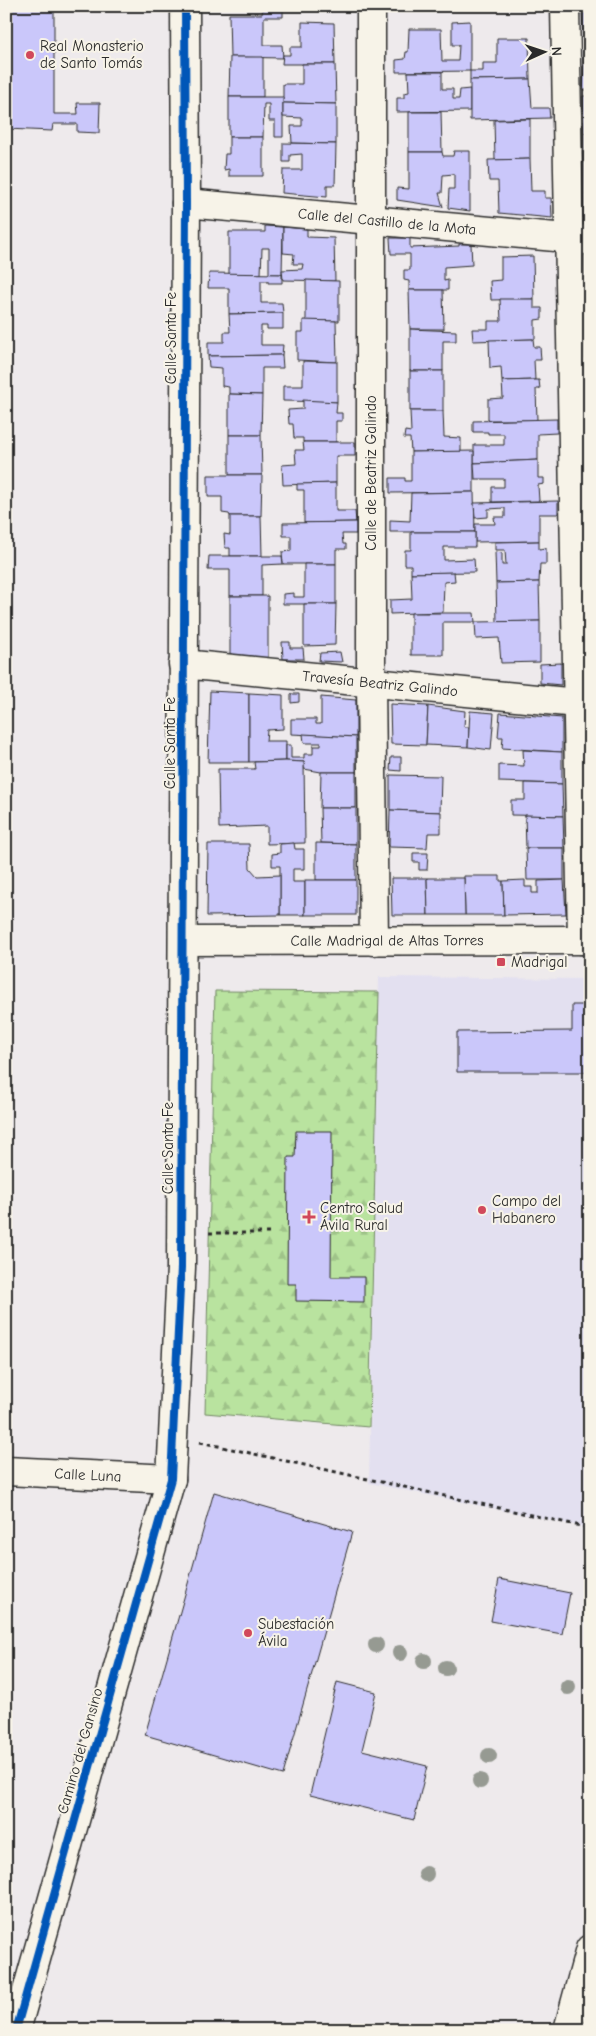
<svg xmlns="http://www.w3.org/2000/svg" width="596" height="2036" font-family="'Comic Neue',sans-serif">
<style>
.built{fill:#e3e0f0}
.forest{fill:url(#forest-firs);stroke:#728765}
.building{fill:#cac7fa;stroke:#2b2b2b}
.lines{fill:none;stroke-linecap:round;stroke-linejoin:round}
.minor-casing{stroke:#2b2b2b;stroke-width:31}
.tertiary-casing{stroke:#2b2b2b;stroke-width:31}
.path{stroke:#2b2b2b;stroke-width:3;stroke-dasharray:4 4;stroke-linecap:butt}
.minor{stroke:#f7f3e8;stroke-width:28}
.tertiary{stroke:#f7f3e8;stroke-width:28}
.cycleway-casing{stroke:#f7f3e8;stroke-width:11}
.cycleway{stroke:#0057b8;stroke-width:8}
.tree{fill:#969a92}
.poi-dot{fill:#d1495b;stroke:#f7f3e8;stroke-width:2}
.labels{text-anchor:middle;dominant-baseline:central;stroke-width:4;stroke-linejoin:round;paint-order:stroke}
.poi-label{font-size:15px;fill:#2b2b2b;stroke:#f7f3e8;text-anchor:start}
.street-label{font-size:15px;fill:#2b2b2b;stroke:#f7f3e8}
</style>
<defs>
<pattern id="forest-firs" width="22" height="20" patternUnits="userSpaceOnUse" patternTransform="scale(1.25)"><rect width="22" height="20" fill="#b9e39f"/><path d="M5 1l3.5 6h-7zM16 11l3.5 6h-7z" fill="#9fc389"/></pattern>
</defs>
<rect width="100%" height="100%" fill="#eeeaec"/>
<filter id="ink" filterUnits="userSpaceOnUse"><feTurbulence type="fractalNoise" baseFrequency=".02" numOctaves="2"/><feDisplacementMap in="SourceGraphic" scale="10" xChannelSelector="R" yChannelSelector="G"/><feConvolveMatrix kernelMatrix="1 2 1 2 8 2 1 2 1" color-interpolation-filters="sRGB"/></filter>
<g filter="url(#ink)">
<path class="built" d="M379,977L590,979V1528L369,1483Z"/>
<path class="forest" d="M215,991L379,992L369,1427L205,1413Z"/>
<g class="building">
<path d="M6,6H54V114H78L77,103H100L99,133L77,132V124H53L52,131L6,129Z"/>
<path d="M263,6L283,7V17H264V45H282L283,58L230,57L229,14H262Z"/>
<path d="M587,6H590V30H583L582,11Z"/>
<path d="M470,21V71L396,72V60L405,59L406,52H408L409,29H441L442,61H458L459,45H452V22Z"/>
<path d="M302,22L334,23L335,64H282L283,55H290V47H302Z"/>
<path d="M583,30H590V62H584Z"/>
<path d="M497,38H529L530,79L470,80V71H483V63H497Z"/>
<path d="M230,57H263V97H229Z"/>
<path d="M584,62H590V90H583Z"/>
<path d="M302,64H335L336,104L283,103V84H302Z"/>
<path d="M408,72H442V89H453V99H459L460,90L470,89V111L397,112V98H404V93L409,92Z"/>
<path d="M530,79L532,108H549L550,118L470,120V80Z"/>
<path d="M583,96H590V133H584Z"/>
<path d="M229,97H283V137H275V121H269V104H264L263,137H229Z"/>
<path d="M283,103L336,104V144L292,143L291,126H302V118L283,117Z"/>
<path d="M409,112H441L442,152H409Z"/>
<path d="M530,119V159L495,160L494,120Z"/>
<path d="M584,133H590V193L585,194Z"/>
<path d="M229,137H263V176H229V169L224,170L225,154H229Z"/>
<path d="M283,143L336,144L335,185H327V197L282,193L283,170H302V154L290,155V162H283Z"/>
<path d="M454,151H470V211L448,208L449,189H454V174L443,175L442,193H439L443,207L397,200V188L409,189V152H442L443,156H453Z"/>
<path d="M530,159L531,191H545V198H551L552,218L499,213L498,181H489L488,160Z"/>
<path d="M590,193V214L585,210V194Z"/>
<path d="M265,226L283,227L282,274H269V248H262L261,274L229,275V232H265Z"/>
<path d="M283,227L307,229V237L334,238L335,281L283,280L282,270L302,269L303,264H293L294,254L283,253Z"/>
<path d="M390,238H410V248L459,246V244H471L472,265L444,267V281L448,280V290H409V281L404,280V270H410V254H391Z"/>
<path d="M533,256L534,299L491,300L490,281L501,280V257Z"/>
<path d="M587,256H590V304L588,305Z"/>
<path d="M209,273L282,274V283H268V281H261V303H282L283,313L229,314V288H208Z"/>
<path d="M306,280L339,281V321H306Z"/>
<path d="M409,290H443L444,329H410Z"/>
<path d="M500,299H534V308H542V319L535,320V339L473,341L472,329H488V321H501Z"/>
<path d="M590,304V344H589L588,305Z"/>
<path d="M283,313V329H267V326H261V345H283L282,355L208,356V342H224V332H230L229,314Z"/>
<path d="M303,320L336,321L337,362L297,360V332H303Z"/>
<path d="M410,329L456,331V341H443V371H410Z"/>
<path d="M533,339L534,347H540L541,360H534L535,380L502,381L501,367L490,368L489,340Z"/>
<path d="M282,355L283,368H262V395L229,394V387L222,386V368L209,367L208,356Z"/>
<path d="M303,361L337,362V402L283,401V386H303Z"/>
<rect x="410" y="371" width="33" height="40"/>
<path d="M535,380H539L540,389H536L537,420H488V399L503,398L502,381Z"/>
<path d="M229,394L262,395L261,435H229Z"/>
<path d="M303,400L337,402L336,413H342V421H336V442H303V438H294L293,424H289L288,410L303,409Z"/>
<path d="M410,411H443L444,437L461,438V452H411L410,438H404L405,431L411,432Z"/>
<path d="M557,419V433L538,434V460L474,463V445H504V434H488V432H473V421Z"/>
<path d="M229,435H261L262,475H229Z"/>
<path d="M303,442H355V456H336V483L283,485L282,465L296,464L295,450H304Z"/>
<path d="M474,451V492L390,493V478H405V481H411V452Z"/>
<path d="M538,460V478H544V484L538,485L539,501L492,502V487H504V479H475L474,463Z"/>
<path d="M208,475H262L261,516H230L229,514L222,513V497H208Z"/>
<path d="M336,483V511H355L356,522L304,523V490H297V484Z"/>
<path d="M474,492L475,532H390V520L410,521L411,493Z"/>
<path d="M558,501V514H539V541L475,542V524H495L494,517H505V508L488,509V517L475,518L474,503Z"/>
<path d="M230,516H261L262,556H230V548H225L224,534L230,535Z"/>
<path d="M356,522V534H342L343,544H346V549H336V564H283L282,552L291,551V536H283V523Z"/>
<path d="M411,532H475V547H444V560L474,559L475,572L411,573V565H405V550H411Z"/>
<path d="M539,541V549L546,548V564H540L539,582L496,583L495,552L502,553V565H506L505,550H495V542Z"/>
<path d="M209,556H282L283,564L262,565V596H230V570H208Z"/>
<path d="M304,564H336V604H283V594L294,593V597H304Z"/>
<path d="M454,572L455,581L444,582L443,612L390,614V600L412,599L411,573Z"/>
<path d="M539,582L540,621L497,622L496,583Z"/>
<path d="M230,596H268V658L230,654Z"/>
<path d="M304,604H336L335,645L304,646Z"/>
<path d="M411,613H474L475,622H443V655H411Z"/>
<path d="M540,621V662L501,663L499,638L476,639L475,622Z"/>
<path d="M282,642H290V648H303L304,659H283Z"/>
<path d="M340,652L342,662L319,661L320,653Z"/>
<path d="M561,663V685L540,683V664Z"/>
<path d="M210,691L249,693V762H208Z"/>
<path d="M249,693L283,695V729L267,730L266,741H286V761L249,762Z"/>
<path d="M291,694H299V702L291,703Z"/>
<path d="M321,697L356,700V737L291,734V719H316V724H321Z"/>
<path d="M390,704L428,706L426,745L391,744Z"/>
<path d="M428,706L465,711L464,727H469L468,747L426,745Z"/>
<path d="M470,711L494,713L491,750L468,747Z"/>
<path d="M500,713L562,718V752L502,748L503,737H498Z"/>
<path d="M303,734L356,737V772H321L304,769V762L286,761V745H291V758H304V754H313V746H321V743H304Z"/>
<path d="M523,750L562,752V784L499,782V765L524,766Z"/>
<path d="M391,757H401V771L390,770Z"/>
<path d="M286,761L304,762L305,843L267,844V826L219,828L218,769H255L254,762Z"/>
<path d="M321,772H356V808H320Z"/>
<path d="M390,775L441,776L440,812L390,810Z"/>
<path d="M525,783L562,784L563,816L511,815V800H525Z"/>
<path d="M320,808H356V844L321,843Z"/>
<path d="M390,810L441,812V833H428L427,848L389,847Z"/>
<path d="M525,815L563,816L564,848H526Z"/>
<path d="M294,843L295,849H304V869H293V882H305V915H280V866H272V854L280,853V844Z"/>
<path d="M316,843L356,844V880H316Z"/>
<path d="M208,844H249L250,868L257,876L280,875V915L207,916Z"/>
<path d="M526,848H564V880H527Z"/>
<path d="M413,853H428L427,870H419V862H413Z"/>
<path d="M464,876H500V881H503L504,915H465Z"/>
<path d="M391,878H427L428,915H392Z"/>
<path d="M427,878H464L465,915H428Z"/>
<rect x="305" y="880" width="51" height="35"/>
<path d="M525,880V887H532V893H538V881L564,880L566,914L504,915L503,881Z"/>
<path d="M572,1005H590V1072H457V1032L572,1031Z"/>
<path d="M587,1100H590V1319H588Z"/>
<path d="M296,1131H332L331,1277H364V1302L296,1301V1284H287L288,1157H295Z"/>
<path d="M214,1492L352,1532L283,1775L145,1735Z"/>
<path d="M499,1579L570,1593L562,1634L491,1621Z"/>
<path d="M337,1682L376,1692L362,1750L427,1766L414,1820L310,1795Z"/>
</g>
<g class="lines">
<defs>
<g id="minor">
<path d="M371,6V682L374,941"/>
<path d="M565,6L582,940"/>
<path id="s1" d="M186,203L588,240"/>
<path id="s2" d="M183,664L577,703"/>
<path id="s3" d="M6,1471L171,1479"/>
<path d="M568,2030L590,1949"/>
</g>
<g id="tertiary">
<path id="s4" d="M183,941L590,940"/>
<path d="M16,2030L171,1479L181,1267L186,203L185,6"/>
</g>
</defs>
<use href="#minor" class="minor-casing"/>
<use href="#tertiary" class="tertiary-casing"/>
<g class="path">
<path d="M209,1233H269"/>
<path d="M200,1442L590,1528"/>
</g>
<use href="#minor" class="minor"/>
<use href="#tertiary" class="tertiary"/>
<defs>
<path id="cycleway" d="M16,2030L171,1479L181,1267L186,203L185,6"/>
</defs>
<use href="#cycleway" class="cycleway-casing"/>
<use href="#cycleway" class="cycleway"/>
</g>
<g class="tree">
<circle cx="376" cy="1645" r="8"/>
<circle cx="400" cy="1653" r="8"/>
<circle cx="424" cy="1661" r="8"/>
<circle cx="446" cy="1668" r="8"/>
<circle cx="568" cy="1687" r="8"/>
<circle cx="489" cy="1756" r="8"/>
<circle cx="480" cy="1781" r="8"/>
<circle cx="426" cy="1874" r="8"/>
</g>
</g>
<g class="poi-dot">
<circle cx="30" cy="55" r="5"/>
<rect x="496" y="957" width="10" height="10" rx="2.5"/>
<circle cx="482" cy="1210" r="5"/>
<path d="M306.5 1209.5h5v5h5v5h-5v5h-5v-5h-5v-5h5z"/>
<circle cx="248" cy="1633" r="5"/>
</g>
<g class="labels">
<g class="poi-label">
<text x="40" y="46">Real Monasterio<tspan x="40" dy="17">de Santo Tomás</tspan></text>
<text x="511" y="962">Madrigal</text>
<text x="492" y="1201">Campo del<tspan x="492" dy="17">Habanero</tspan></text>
<text x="320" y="1208">Centro Salud<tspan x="320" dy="17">Ávila Rural</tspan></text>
<text x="258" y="1624">Subestación<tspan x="258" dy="17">Ávila</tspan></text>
</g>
<g class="street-label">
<text stroke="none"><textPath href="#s1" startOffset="202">Calle del Castillo de la Mota</textPath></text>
<text transform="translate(171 338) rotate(-90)">Calle Santa Fe</text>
<text transform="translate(371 473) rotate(-90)">Calle de Beatriz Galindo</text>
<text stroke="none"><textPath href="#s2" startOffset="198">Travesía Beatriz Galindo</textPath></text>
<text transform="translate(170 743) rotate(-90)">Calle Santa Fe</text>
<text stroke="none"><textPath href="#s4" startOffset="204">Calle Madrigal de Altas Torres</textPath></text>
<text transform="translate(168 1148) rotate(-90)">Calle Santa Fe</text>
<text stroke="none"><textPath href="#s3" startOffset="82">Calle Luna</textPath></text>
<text transform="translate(80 1751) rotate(-74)">Camino del Gansino</text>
</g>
</g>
<rect width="596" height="2036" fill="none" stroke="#f7f3e8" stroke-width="25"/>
<rect x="12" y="12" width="571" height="2011" fill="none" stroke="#2b2b2b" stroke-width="2" filter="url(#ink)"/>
<g transform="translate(544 52) rotate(87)" stroke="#f7f3e8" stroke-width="4" paint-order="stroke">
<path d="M0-4L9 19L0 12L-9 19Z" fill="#2b2b2b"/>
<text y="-8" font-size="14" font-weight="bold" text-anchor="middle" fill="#2b2b2b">N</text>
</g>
</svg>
